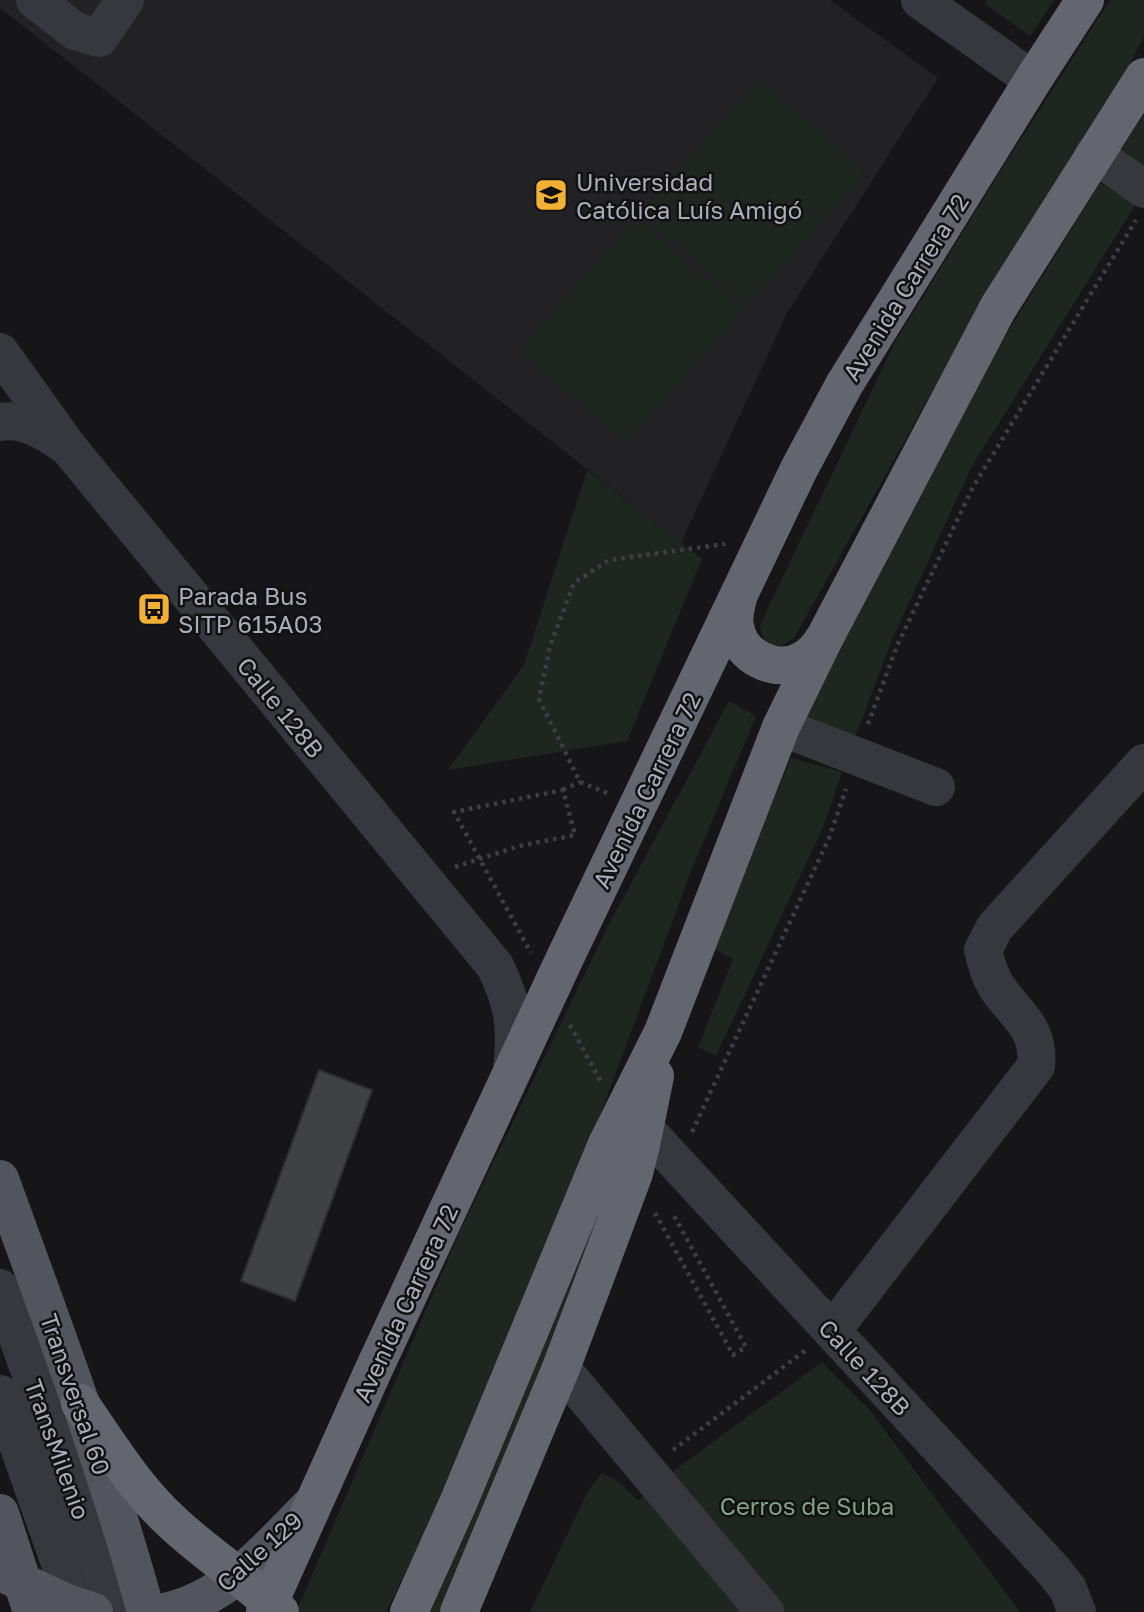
<svg xmlns="http://www.w3.org/2000/svg" width="1144" height="1612" font-family="'Golos Text',sans-serif">
<style>
.built{fill:#222225}
.green{fill:#1e261f}
.building{fill:#404145;stroke:#303034;stroke-width:2}
.lines{fill:none;stroke-linecap:round;stroke-linejoin:round}
.path{stroke:#3d3f44;stroke-width:4.5;stroke-dasharray:3.5 5;stroke-linecap:butt}
.minor{stroke:#37383d;stroke-width:38}
.major{stroke:#53555c;stroke-width:38}
.highway{stroke:#63666e;stroke-width:38}
.labels{text-anchor:middle;dominant-baseline:central;stroke-width:5;stroke-linejoin:round;paint-order:stroke}
.poi-label{font-size:24px;fill:#a8adb8;stroke:#111113;text-anchor:start}
.street-label{font-size:24px;fill:#a8adb8;stroke:#111113}
.park-label{font-size:24px;fill:#7fa381;stroke:#111113}
</style>
<rect width="100%" height="100%" fill="#161618"/>
<path class="built" d="M0,0H830L938,78L787,313L681,543L0,8Z"/>
<g class="green">
<path d="M988,0H1054L1030,36L985,4Z"/>
<path d="M1110,0H1144V36L1105,112L999,273L794,638C777,652 763,648 760,625L895,342L1006,162Z"/>
<path d="M757,79L865,172L747,307L639,213Z"/>
<path d="M1144,114V176L1116,157Z"/>
<path d="M1100,183L1136,204L971,468L891,642L855,738L805,716L954,419Z"/>
<path d="M635,217L743,310L625,444L517,351Z"/>
<path d="M587,470L702,559L627,741L448,770L524,665Z"/>
<path d="M729,701L756,716L692,869L565,1209L438,1506L386,1612H296L460,1231L608,926Z"/>
<path d="M791,758L842,772L824,825L716,1056L698,1047L733,959L712,948Z"/>
<path d="M592,1224L601,1228L442,1612H421Z"/>
<path d="M822,1362L869,1409L1020,1612H530L588,1491L602,1473L618,1481L638,1501L680,1466Z"/>
</g>
<path class="building" d="M319,1070L372,1090L295,1301L241,1281Z"/>
<g class="lines">
<g class="path">
<path d="M868,724L897,646L973,487L1136,220"/>
<path d="M563,790L580,782"/>
<path d="M607,793L580,782L539,699L550,646L574,583L609,560L725,544"/>
<path d="M455,867L519,846L575,835L563,790L454,812L531,953"/>
<path d="M570,1025L601,1082"/>
<path d="M692,1132L829,838L846,789"/>
<path d="M655,1213L733,1355L746,1347L672,1212"/>
<path d="M673,1450L806,1350"/>
</g>
<g class="minor">
<path d="M35,0L75,31L99,38L125,0"/>
<path d="M920,0L1033,80"/>
<path d="M1094,154L1144,189"/>
<path d="M0,352L68,447L495,966C515,1007 516,1027 512,1071"/>
<path d="M0,422C24,418 46,432 65,445"/>
<path d="M781,727L936,787"/>
<path d="M645,1129L1054,1571L1068,1589L1077,1612"/>
<path d="M0,1288L100,1567L109,1612"/>
<path d="M832,1331L1036,1066C1040,1026 1015,1015 996,986C989,974 986,963 983,950L995,927L1144,763"/>
<path d="M561,1368L765,1612"/>
<path d="M0,1394L61,1566L71,1612"/>
</g>
<g class="major">
<path d="M0,1179C52,1322 106,1465 146,1612"/>
<path d="M0,1513L32,1612"/>
<path d="M9,1576L67,1603L94,1612"/>
<path d="M165,1612C229,1597 267,1549 312,1504"/>
</g>
<g class="highway">
<path d="M738,598C736,606 733,617 735,626C739,657 777,675 803,660C812,655 818,648 823,640"/>
<path d="M80,1403C108,1444 135,1488 172,1522C206,1554 246,1579 280,1612"/>
<path d="M265,1612L373,1371L563,962L799,469L844,385L1033,80L1085,0"/>
<path d="M409,1612L459,1501L607,1144L663,1032L781,727L824,639L998,308L1144,77"/>
<path d="M459,1612L561,1368L599,1267L634,1173L641,1145L655,1076"/>
</g>
</g>
<defs>
<symbol id="university-square" viewBox="-11 -11 22 22"><rect x="-9" y="-9" width="18" height="18" rx="4" fill="#f2b134" stroke="#111113"/><path d="M0-5L7-2L0 1L-7-2ZM-4 1L0 2.5L4 1V4Q0 6-4 4Z" fill="#111"/></symbol>
<symbol id="bus-square" viewBox="-11 -11 22 22"><rect x="-9" y="-9" width="18" height="18" rx="4" fill="#f2b134" stroke="#111113"/><path d="M-5-6H5V4H4V6H2V4H-2V6H-4V4H-5ZM-3.5-4V0h7V-4ZM-3.5 1.2v1.5H-2V1.2ZM2 1.2v1.5H3.5V1.2Z" fill="#111"/></symbol>
</defs>
<g fill-rule="evenodd">
<use href="#university-square" x="532" y="176" width="38" height="38"/>
<use href="#bus-square" x="135" y="590" width="38" height="38"/>
</g>
<g class="labels">
<g class="poi-label">
<text x="576" y="181">Universidad<tspan x="576" dy="28">Católica Luís Amigó</tspan></text>
<text x="178" y="595">Parada Bus<tspan x="178" dy="28">SITP 615A03</tspan></text>
</g>
<g class="street-label">
<text transform="translate(905 287) rotate(-58)">Avenida Carrera 72</text>
<text transform="translate(281 707) rotate(51)">Calle 128B</text>
<text transform="translate(646 790) rotate(-64)">Avenida Carrera 72</text>
<text transform="translate(405 1303) rotate(-65)">Avenida Carrera 72</text>
<text transform="translate(865 1367) rotate(47)">Calle 128B</text>
<text transform="translate(76 1394) rotate(71)">Transversal 60</text>
<text transform="translate(58 1449) rotate(70)">TransMilenio</text>
<text transform="translate(259 1551) rotate(-42)">Calle 129</text>
</g>
<g class="park-label">
<text x="807" y="1505">Cerros de Suba</text>
</g>
</g>
</svg>
